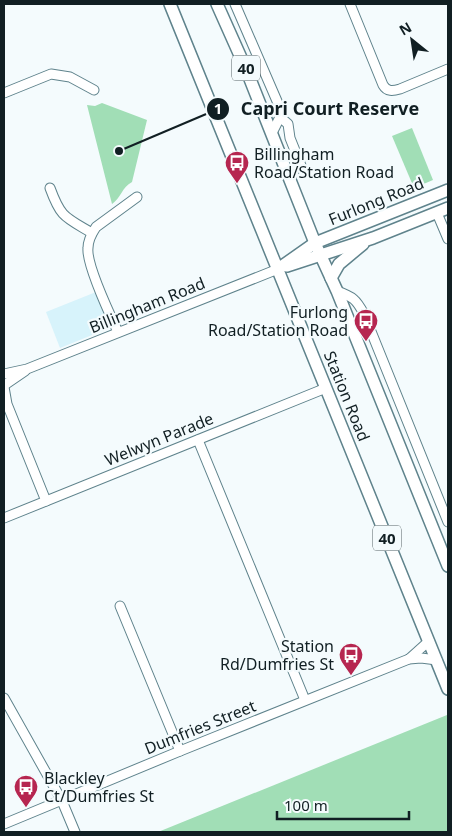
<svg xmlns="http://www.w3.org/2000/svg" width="452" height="836" font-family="'Noto Sans',sans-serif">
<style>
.built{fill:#d7f3fb}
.green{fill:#a1deb6}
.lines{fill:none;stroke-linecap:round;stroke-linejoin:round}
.minor-casing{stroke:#5f838c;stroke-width:11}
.major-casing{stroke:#5f838c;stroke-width:14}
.minor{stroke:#fff;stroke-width:9}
.major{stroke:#fff;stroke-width:11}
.labels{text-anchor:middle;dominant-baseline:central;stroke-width:4.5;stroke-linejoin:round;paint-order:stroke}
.shield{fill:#f4fbfd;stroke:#556164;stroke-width:1}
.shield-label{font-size:15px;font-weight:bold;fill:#111f23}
.poi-label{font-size:16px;fill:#111f23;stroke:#f4fbfd;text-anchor:start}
.street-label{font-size:16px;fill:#111f23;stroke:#f4fbfd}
.leader{fill:none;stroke:#111f23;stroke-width:2}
.callout-dot{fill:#111f23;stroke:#f4fbfd;stroke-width:2}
.mark-label{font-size:15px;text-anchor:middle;font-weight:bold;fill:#fff}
.callout-label{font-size:18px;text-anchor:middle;font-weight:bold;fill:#111f23;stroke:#f4fbfd;stroke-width:4.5;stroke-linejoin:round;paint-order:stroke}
</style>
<rect width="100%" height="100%" fill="#f4fbfd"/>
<path class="built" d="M96,292L108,323L107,329L60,348L46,312Z"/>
<g class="green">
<path d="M102,103L147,120L132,182C122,187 121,198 112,204L87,105L95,106Z"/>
<path d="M412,128L433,180L414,188L392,136Z"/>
<path d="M447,715L448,719V832H158Z"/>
</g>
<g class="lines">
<defs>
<g id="minor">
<path d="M235,4L280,108V117L272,133"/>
<path d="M350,4L383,85C387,92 393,91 400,89L448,69"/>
<path d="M4,93L51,74L70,77L94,90"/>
<path d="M280,117L288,124L290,138L304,173"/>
<path d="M50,188C61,218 65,217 92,233"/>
<path d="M437,213L448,239"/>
<path d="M337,291C353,297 356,299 364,314L448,522"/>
<path d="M118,332C110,315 86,264 88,248C88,240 92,233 96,227L137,197"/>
<path d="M4,374L27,369L278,269"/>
<path d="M6,384L25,371"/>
<path d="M4,387L7,404L46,501"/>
<path d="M198,440L305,700"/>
<path d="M4,518L326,388"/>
<path d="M120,606L180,751"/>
<path d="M409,659L429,641"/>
<path d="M4,698L62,801L75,832"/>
<path d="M4,824L180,751L409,659L421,658L437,660"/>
</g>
<g id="major">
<path d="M170,4L448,689"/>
<path d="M217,4L246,69L315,243L337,291L448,566"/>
<path d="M287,266L373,238L448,208"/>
<path d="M278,269L315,243L448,190"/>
<path d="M331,278L339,264L363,244"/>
</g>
</defs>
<use href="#minor" class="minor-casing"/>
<use href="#major" class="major-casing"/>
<use href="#minor" class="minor"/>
<use href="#major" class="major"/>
</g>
<defs>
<symbol id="bus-pin" viewBox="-11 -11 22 30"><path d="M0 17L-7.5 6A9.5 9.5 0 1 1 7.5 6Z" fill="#b62650" stroke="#f4fbfd"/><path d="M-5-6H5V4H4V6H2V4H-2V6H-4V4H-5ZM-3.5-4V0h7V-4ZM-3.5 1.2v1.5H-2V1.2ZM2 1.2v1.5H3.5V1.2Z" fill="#fff"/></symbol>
</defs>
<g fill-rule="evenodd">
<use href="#bus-pin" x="223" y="149" width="28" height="38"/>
<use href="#bus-pin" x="352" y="307" width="28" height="38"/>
<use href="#bus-pin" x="337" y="641" width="28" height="38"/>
<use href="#bus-pin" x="12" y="773" width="28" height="38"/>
</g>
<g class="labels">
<g class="shield">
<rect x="232" y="55.5" width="28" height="25" rx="4"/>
<rect x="373" y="525.5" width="28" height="25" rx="4"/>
</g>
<g class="shield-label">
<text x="246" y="68">40</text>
<text x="387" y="538">40</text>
</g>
<g class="poi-label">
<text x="254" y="154">Billingham<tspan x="254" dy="18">Road/Station Road</tspan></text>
<text x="348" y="312" text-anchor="end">Furlong<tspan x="348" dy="18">Road/Station Road</tspan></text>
<text x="334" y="646" text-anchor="end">Station<tspan x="334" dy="18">Rd/Dumfries St</tspan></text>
<text x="44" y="778">Blackley<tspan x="44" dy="18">Ct/Dumfries St</tspan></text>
</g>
<g class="street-label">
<text transform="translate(376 201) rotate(-22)">Furlong Road</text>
<text transform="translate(147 305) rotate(-22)">Billingham Road</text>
<text transform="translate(347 396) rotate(68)">Station Road</text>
<text transform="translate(159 439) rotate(-22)">Welwyn Parade</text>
<text transform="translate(200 727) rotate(-22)">Dumfries Street</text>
</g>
</g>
<path class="leader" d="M119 151L218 109"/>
<g class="callout-dot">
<circle cx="119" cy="151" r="5"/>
<circle cx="218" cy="109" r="12"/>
</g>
<g class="mark-label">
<text x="218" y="114">1</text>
</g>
<g class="callout-label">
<text x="330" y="115">Capri Court Reserve</text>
</g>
<rect width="452" height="836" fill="none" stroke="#111f23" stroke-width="10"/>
<g transform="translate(412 40) rotate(330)" stroke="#f4fbfd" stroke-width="4" paint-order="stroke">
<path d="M0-4L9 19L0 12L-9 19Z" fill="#111f23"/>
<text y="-8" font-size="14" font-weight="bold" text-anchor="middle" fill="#111f23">N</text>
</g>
<path d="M277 811v8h132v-8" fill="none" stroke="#111f23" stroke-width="2.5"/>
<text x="284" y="811" font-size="15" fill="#111f23" stroke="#f4fbfd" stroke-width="4" paint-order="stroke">100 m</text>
</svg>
